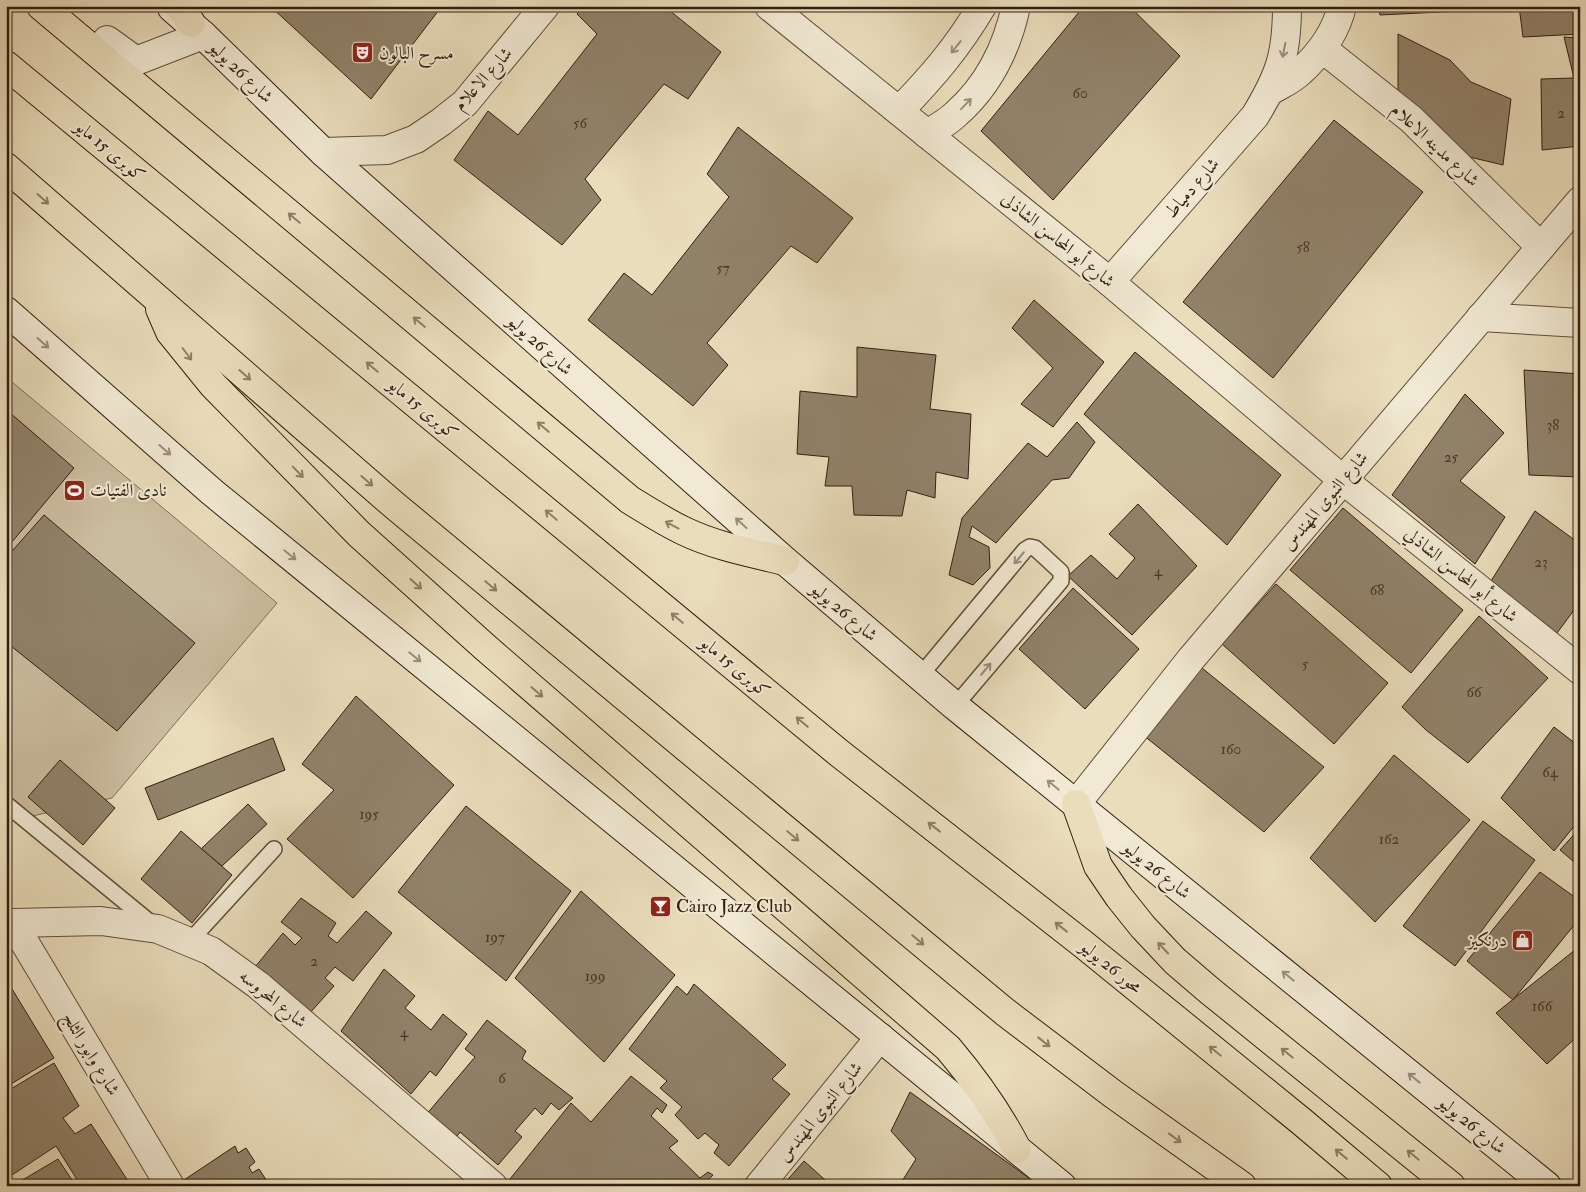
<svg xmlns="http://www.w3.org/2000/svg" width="1586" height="1192" font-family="'IM FELL Double Pica',Amiri,serif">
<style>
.green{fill:#cbbd9f;stroke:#7e6e58}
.building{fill:#91826a;stroke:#311f11}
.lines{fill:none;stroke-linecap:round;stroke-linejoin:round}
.lane-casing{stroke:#5f4e3c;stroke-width:18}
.street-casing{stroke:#5f4e3c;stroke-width:30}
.secondary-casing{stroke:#311f11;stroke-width:30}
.primary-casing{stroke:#311f11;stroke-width:30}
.highway-casing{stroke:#311f11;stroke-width:30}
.lane{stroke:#f1e9d3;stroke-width:15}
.street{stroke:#f1e9d3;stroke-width:28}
.secondary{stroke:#f1e9d3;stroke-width:28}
.primary{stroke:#eaddbc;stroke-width:28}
.highway{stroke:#eaddbc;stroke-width:28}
.oneway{stroke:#9b8e7c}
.oneway2{stroke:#8e7e66}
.labels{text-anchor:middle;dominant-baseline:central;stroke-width:4;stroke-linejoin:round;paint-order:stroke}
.number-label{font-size:15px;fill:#493827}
.poi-label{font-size:18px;fill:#311f11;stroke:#f1e9d3;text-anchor:start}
.street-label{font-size:18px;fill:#311f11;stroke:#f1e9d3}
</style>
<rect width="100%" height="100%" fill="#eaddbc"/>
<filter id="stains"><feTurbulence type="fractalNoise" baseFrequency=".004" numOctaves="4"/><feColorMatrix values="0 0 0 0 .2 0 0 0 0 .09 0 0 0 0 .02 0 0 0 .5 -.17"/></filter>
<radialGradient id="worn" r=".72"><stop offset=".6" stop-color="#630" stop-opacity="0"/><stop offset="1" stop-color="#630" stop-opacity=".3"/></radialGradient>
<path class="green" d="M6,377L277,603L112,798L6,822Z"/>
<g class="building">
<path d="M270,6H442L371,99Z"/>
<path d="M583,6H664L721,52L688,99L664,84L585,179L601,200L562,245L454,160L488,111L518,135L597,34L577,14Z"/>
<path d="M1084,6H1129L1180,56L1053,200L981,131Z"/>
<path d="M1378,6H1461L1462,11L1380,15Z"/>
<path d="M1519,6H1580V34L1523,37Z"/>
<path d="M1398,34L1450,60L1471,82L1511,99L1503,165L1461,155L1398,99Z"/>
<path d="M1564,37L1580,38V146L1542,150L1541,79L1574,78Z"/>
<path d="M1334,120L1423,192L1273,378L1183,302Z"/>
<path d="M738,127L853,218L817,263L791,246L707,343L728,365L693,406L588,320L624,273L652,295L729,197L707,174Z"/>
<path d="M1034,300L1104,362L1053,427L1021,404L1053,368L1012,328Z"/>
<path d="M857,347L936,355L930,409L971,414L968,479L936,472L935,498L907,490L902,516L854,515L852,486H825L829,457L797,454L800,391L857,397Z"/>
<path d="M1135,352L1281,475L1227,545L1084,414Z"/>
<path d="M1524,370L1580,374V477L1529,475Z"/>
<path d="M1465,394L1504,433L1460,481L1505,517L1475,564L1392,495Z"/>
<path d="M9,412L74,468L6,549V415Z"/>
<path d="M1077,422L1095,442L1069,478L1052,480L996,543L972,526L969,537L989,547L990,568L973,585L949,575L962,518L1028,443L1047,457Z"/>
<path d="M1138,504L1197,566L1132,635L1068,576L1091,555L1117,579L1135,558L1109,534Z"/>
<path d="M1343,508L1463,610L1411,673L1290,570Z"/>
<path d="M1535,511L1580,544V602L1557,633L1491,581Z"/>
<path d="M44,515L195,643L117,731L6,642V558Z"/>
<path d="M1276,584L1388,683L1334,744L1222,644Z"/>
<path d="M1073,588L1139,649L1085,709L1019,649Z"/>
<path d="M1479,616L1548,678L1468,763L1426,730L1402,707Z"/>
<path d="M1580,640V653L1574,648Z"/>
<path d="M1197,664L1324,767L1264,832L1138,731Z"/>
<path d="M356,696L454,785L353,898L287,839L334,790L302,764Z"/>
<path d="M1554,727L1580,747V819L1554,851L1501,798Z"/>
<path d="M273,738L285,770L158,820L145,788Z"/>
<path d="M1394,755L1470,820L1375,922L1310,858Z"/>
<path d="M60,760L115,808L83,845L28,797Z"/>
<path d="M248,804L267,824L222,866L201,849Z"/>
<path d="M466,806L571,891L506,981L398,892Z"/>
<path d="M1483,821L1535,860L1455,966L1403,926Z"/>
<path d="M1580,828V867L1560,850Z"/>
<path d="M181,831L232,875L192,923L141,879Z"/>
<path d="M1540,872L1580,901V918L1513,1000L1467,961Z"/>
<path d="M581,891L675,975L604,1062L515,978Z"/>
<path d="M301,898L336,923L328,936L337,943L366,911L392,933L353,981L335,967L325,978L334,986L309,1014L255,967L283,933L295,945L302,938L281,922Z"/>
<path d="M1580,946V1034L1547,1064L1496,1013Z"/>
<path d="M384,969L415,996L405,1008L431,1030L443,1014L467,1034L436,1076L430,1071L411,1094L341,1031Z"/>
<path d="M6,979L54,1058L6,1087Z"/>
<path d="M694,984L786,1065L772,1079L790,1094L729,1166L714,1153L719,1145L705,1133L698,1139L675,1115L682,1107L660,1088L667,1081L629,1049L677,986L687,995Z"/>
<path d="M487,1020L526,1051L522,1059L573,1098L559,1110L551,1103L542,1115L535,1108L515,1131L522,1137L498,1165L460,1132L454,1140L425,1116L475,1057L465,1049Z"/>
<path d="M54,1063L79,1106L63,1118L75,1134L91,1124L128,1181L120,1186H81L56,1146L12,1175L6,1167V1092Z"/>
<path d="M631,1076L667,1105L662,1113L657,1108L651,1116L678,1141L669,1148L700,1178L708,1172L713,1175L703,1186H508L506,1184L571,1103L591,1122Z"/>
<path d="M910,1092L1040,1186H899L916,1159L891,1131Z"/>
<path d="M235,1146L238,1153L246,1148L255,1162L249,1167L252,1173L259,1169L270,1186H179L178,1184Z"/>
<path d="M58,1159L76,1186L14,1185Z"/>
<path d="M804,1161L832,1186H782Z"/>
</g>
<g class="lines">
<defs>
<g id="lane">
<path d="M920,676L1025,550L1030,547L1035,548L1061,572V581L955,706"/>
<path d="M6,804L152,924"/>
<path d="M189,942L274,849"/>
</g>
<g id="street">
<path d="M769,6L1110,282L1343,480L1580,670"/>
<path d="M107,40L136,61L203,35"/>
<path d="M1323,49L1411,119L1541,247"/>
<path d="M1270,91C1280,85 1292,80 1300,72C1320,54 1336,32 1342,6"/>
<path d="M899,111C932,77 958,47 982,6"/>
<path d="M927,134C937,128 948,122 956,114C989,85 1007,48 1016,6"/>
<path d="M323,152L387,150L416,139L441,122L465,103L545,6"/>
<path d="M1110,282L1255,116C1280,75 1287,54 1287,6"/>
<path d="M1481,317L1580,323"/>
<path d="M1076,804L1191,659L1580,201"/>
<path d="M13,923L170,1186"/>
<path d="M6,924L13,923L101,921L158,929L211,951L258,985L493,1186"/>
<path d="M759,1186L880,1037"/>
</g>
<g id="secondary">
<path d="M172,8L203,35L323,152L785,561L955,706L1547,1186"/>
<path d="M6,311L212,492L1062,1186"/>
</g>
<path id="primary" d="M179,6L191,23"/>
<g id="highway">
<path d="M41,6L630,500C648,511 665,522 684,531C715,546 751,553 785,561"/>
<path d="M6,65L839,753L1083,944L1301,1121L1378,1186"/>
<path d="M6,167L394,505L1005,1012L1113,1094L1242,1186"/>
<path d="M160,309L170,332L213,385L359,534L486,648L948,1048C975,1080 998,1112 1017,1149"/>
<path d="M1076,804L1098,866L1119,897L1143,927L1175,961L1210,991L1451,1186"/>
</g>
</defs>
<use href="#lane" class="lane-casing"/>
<use href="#street" class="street-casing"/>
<use href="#secondary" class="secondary-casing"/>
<use href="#primary" class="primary-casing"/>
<use href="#highway" class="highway-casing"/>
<use href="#lane" class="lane"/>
<use href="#street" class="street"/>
<use href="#secondary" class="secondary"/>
<use href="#primary" class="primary"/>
<use href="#highway" class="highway"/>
</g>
<defs><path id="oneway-shaft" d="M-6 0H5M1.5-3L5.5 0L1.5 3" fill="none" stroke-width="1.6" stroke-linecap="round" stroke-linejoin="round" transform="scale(1.25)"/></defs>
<g class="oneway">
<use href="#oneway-shaft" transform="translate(956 47) rotate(128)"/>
<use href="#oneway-shaft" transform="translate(1284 50) rotate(101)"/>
<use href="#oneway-shaft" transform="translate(966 104) rotate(-46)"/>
<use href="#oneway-shaft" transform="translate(43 343) rotate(41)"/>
<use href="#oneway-shaft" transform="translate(165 450) rotate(41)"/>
<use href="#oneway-shaft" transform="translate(741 523) rotate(-138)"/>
<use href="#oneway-shaft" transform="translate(290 555) rotate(39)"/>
<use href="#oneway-shaft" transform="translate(1019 558) rotate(130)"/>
<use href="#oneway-shaft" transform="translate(415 657) rotate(39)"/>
<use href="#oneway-shaft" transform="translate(986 669) rotate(-50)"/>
<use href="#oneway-shaft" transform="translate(1053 785) rotate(-141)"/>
<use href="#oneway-shaft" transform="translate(1288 976) rotate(-141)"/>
<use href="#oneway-shaft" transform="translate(1414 1078) rotate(-141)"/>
</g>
<g class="oneway2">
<use href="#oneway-shaft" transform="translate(43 199) rotate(41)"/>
<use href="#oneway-shaft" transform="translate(294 218) rotate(-140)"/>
<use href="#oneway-shaft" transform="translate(419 322) rotate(-140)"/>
<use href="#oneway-shaft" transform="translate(187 354) rotate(53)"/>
<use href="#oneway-shaft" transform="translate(372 367) rotate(-140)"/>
<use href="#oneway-shaft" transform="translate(245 375) rotate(41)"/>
<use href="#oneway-shaft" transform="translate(543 427) rotate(-140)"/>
<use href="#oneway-shaft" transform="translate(298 472) rotate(46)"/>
<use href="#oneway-shaft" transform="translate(367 481) rotate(41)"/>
<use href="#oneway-shaft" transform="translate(551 515) rotate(-140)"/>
<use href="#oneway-shaft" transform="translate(672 525) rotate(-152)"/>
<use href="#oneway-shaft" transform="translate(416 584) rotate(42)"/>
<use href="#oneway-shaft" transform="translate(491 586) rotate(40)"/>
<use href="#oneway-shaft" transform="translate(677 618) rotate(-140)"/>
<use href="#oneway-shaft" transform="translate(537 692) rotate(41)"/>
<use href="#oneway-shaft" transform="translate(802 722) rotate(-140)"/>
<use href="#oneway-shaft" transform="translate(934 827) rotate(-142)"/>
<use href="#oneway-shaft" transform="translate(793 836) rotate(40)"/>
<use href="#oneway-shaft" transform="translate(1061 927) rotate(-142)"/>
<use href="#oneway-shaft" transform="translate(918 940) rotate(40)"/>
<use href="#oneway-shaft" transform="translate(1163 948) rotate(-133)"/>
<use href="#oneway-shaft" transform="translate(1044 1042) rotate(38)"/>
<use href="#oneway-shaft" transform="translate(1215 1051) rotate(-141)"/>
<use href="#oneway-shaft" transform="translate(1287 1053) rotate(-141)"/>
<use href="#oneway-shaft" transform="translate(1175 1138) rotate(36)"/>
<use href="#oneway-shaft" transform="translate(1341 1154) rotate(-140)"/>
<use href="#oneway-shaft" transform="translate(1413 1155) rotate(-141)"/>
</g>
<defs>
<symbol id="theatre-square" viewBox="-11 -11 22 22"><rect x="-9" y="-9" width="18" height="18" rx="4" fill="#8f2418" stroke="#f1e9d3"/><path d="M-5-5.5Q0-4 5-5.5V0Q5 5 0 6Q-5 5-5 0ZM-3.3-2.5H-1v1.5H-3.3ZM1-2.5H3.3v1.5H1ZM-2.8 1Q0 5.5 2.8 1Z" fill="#fff"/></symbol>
<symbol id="stadium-square" viewBox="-11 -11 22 22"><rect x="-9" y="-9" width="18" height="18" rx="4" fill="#8f2418" stroke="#f1e9d3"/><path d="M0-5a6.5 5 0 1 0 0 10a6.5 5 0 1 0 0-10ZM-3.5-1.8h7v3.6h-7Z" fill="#fff"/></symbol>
<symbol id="bar-square" viewBox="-11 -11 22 22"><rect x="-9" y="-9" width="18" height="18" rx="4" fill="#8f2418" stroke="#f1e9d3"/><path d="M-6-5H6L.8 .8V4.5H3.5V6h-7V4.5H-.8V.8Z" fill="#fff"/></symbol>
<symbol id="shop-square" viewBox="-11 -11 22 22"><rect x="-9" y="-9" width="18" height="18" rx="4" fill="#8f2418" stroke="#f1e9d3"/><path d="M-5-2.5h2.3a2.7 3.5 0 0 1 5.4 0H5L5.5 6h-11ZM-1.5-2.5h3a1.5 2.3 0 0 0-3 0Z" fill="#fff"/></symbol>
</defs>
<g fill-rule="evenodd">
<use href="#theatre-square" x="350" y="40" width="25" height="25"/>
<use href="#stadium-square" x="62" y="478" width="25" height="25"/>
<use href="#bar-square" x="648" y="894" width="25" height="25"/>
<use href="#shop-square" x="1510" y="928" width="25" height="25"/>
</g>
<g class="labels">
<g class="number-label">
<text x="1080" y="93">60</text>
<text x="1561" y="113">2</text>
<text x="580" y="123">56</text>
<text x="1303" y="247">58</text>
<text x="723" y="268">57</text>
<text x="1553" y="425">38</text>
<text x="1451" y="457">25</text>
<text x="1541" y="562">23</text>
<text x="1158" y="571">4</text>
<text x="1377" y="590">68</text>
<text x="1305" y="664">5</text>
<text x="1474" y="692">66</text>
<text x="1231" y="749">160</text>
<text x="1550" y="772">64</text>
<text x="369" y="814">195</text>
<text x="1389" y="839">162</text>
<text x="495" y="937">197</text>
<text x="314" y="961">2</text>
<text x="595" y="976">199</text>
<text x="1542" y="1006">166</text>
<text x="404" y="1032">4</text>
<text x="502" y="1078">6</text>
</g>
<g class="poi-label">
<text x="379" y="53">مسرح البالون</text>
<text x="90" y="490">نادى الفتيات</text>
<text x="676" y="906">Cairo Jazz Club</text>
<text x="1507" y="940" text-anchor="end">درنكيز</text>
</g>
<g class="street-label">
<text transform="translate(241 72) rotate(44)">شارع 26 يوليو</text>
<text transform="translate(483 79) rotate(-48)">شارع الاعلام</text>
<text transform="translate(1435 145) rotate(43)">شارع مدينه الاعلام</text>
<text transform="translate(110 151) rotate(40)">كوبرى 15 مايو</text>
<text transform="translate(1192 188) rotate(-49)">شارع دمياط</text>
<text transform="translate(1058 240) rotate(39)">شارع أبو المحاسن الشاذلى</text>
<text transform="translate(540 345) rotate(42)">شارع 26 يوليو</text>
<text transform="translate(423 409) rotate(40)">كوبرى 15 مايو</text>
<text transform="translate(1325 501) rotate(-50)">شارع النبوى المهندس</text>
<text transform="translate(1461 575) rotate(39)">شارع أبو المحاسن الشاذلي</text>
<text transform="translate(844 612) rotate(40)">شارع 26 يوليو</text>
<text transform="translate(735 667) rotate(40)">كوبرى 15 مايو</text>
<text transform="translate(1157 870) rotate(39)">شارع 26 يوليو</text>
<text transform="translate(1111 967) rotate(39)">محور 26 يوليو</text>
<text transform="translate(273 999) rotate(39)">شارع المحروسه</text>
<text transform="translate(91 1054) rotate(59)">شارع وابور الثلج</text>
<text transform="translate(820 1112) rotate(-51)">شارع النبوى المهندس</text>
<text transform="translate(1472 1125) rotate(39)">شارع 26 يوليو</text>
</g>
</g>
<rect width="1586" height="1192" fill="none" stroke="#eaddbc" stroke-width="25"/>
<rect x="8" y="8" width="1571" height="1177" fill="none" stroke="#311f11" stroke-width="2.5"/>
<rect x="12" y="12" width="1561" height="1167" fill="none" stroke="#311f11"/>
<rect width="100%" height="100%" filter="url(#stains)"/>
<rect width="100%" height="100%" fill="url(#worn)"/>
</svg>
